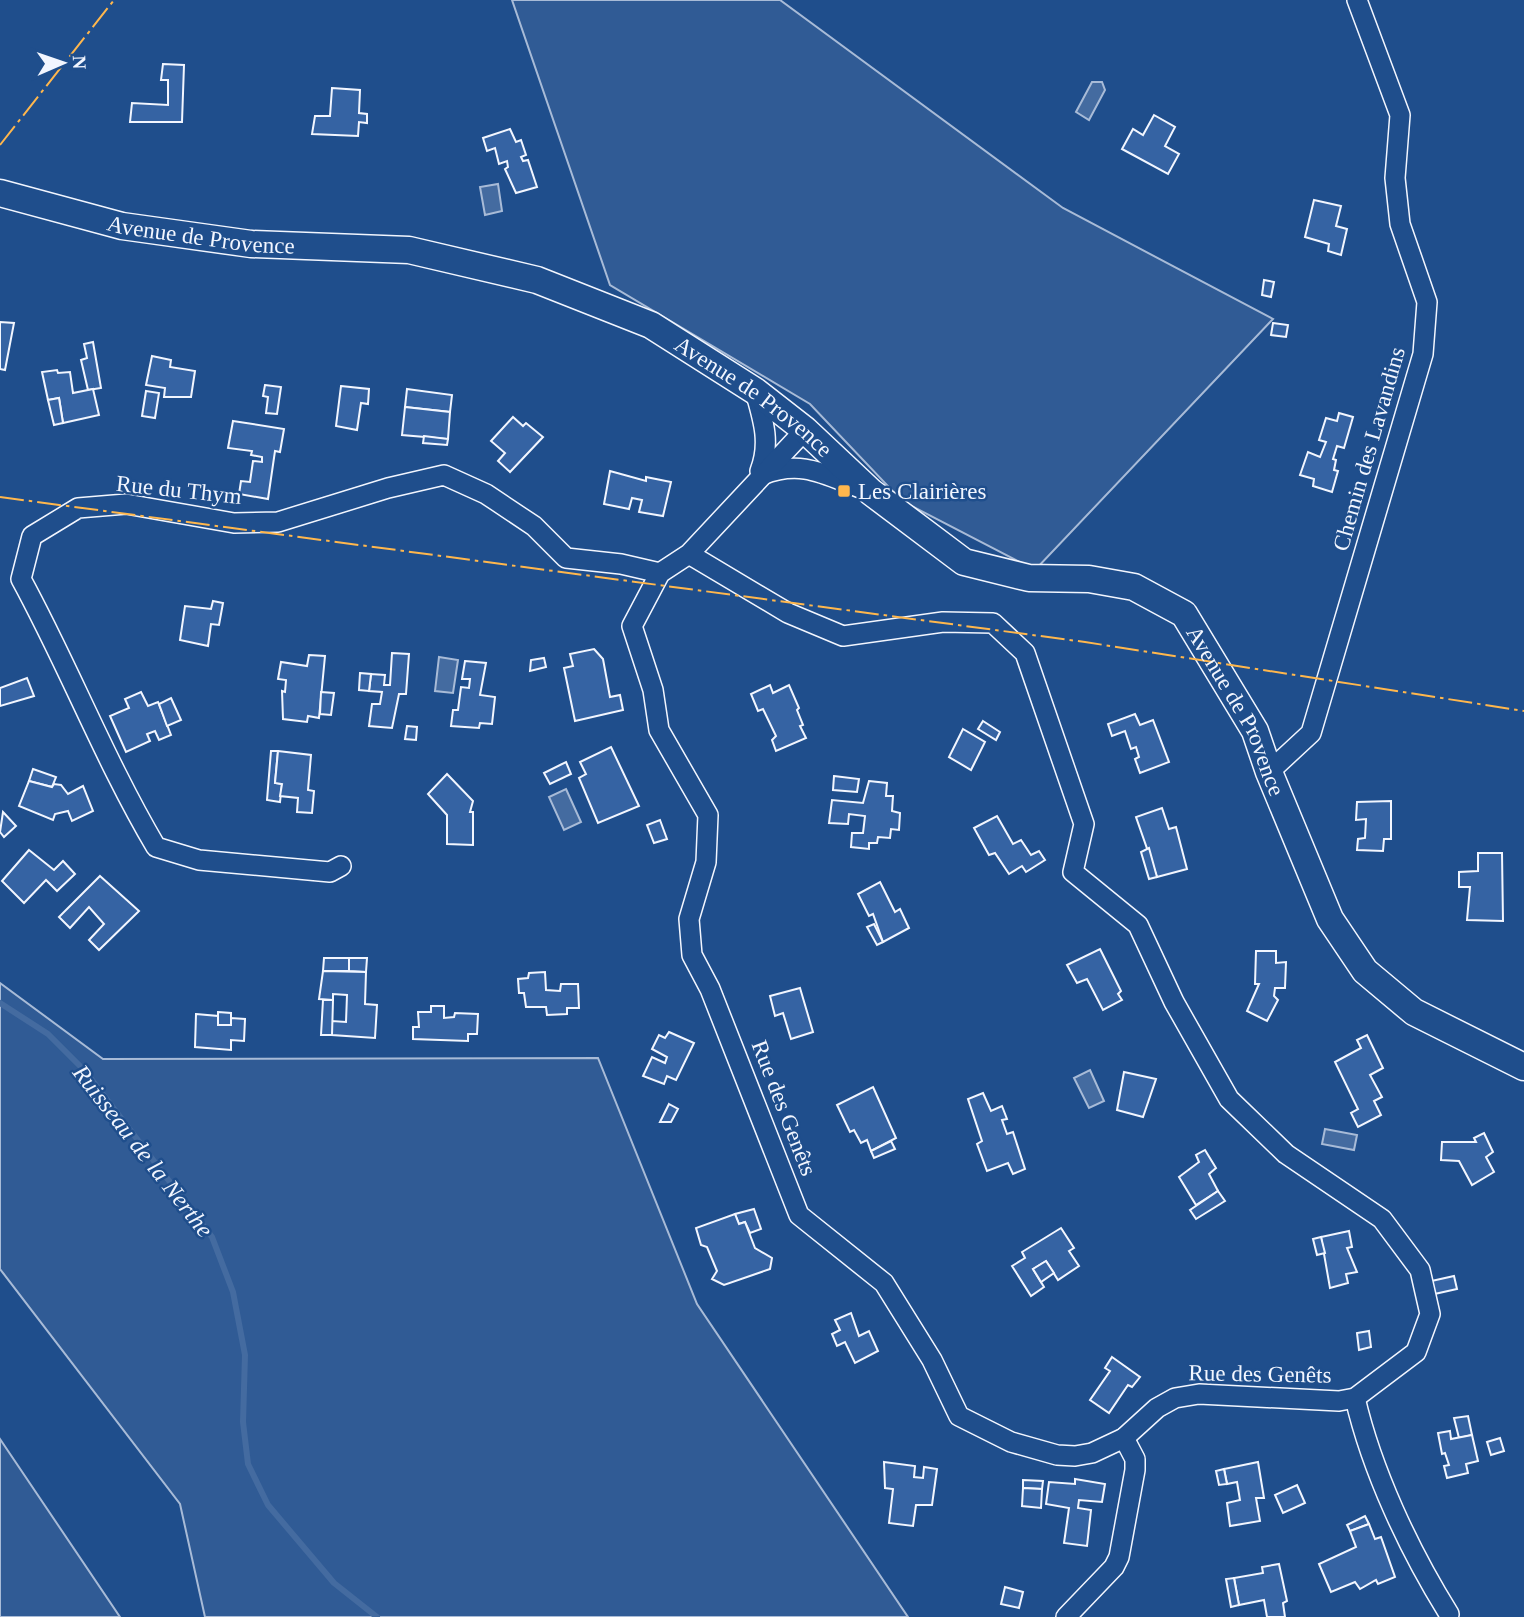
<svg xmlns="http://www.w3.org/2000/svg" width="1524" height="1617" font-family="Georgia,serif">
<style>
.green{fill:#305b95;stroke:#a8bbd7;stroke-width:2}
.water{fill:#446ba0;stroke:#a8bbd7;stroke-width:2}
.lines{fill:none;stroke-linecap:round;stroke-linejoin:round}
.stream{stroke:#446ba0;stroke-width:6}
.building{fill:#3563a3;stroke:#f2f6ff;stroke-width:2}
.street-casing{stroke:#f2f6ff;stroke-width:22}
.secondary-casing{stroke:#f2f6ff;stroke-width:29}
.street{stroke:#1f4e8c;stroke-width:19}
.secondary{stroke:#1f4e8c;stroke-width:26}
.power{stroke:#ffb74d;stroke-width:2;stroke-dasharray:24 5 3.5 5;stroke-linecap:butt}
.poi-dot{fill:#ffb74d;stroke:#1f4e8c;stroke-width:2.5}
.labels{text-anchor:middle;dominant-baseline:central;stroke-width:5;stroke-linejoin:round;paint-order:stroke}
.street-label{font-size:23px;fill:#f2f6ff;stroke:#1f4e8c}
.poi-label{font-size:23px;fill:#f2f6ff;stroke:#1f4e8c;text-anchor:start}
.water-label{font-size:24px;font-style:italic;fill:#f2f6ff;stroke:#1f4e8c}
</style>
<rect width="100%" height="100%" fill="#1f4e8c"/>
<g class="green">
<path d="M512,0H780L1063,208L1273,319L1035,570L902,501L810,404L610,285Z"/>
<path d="M0,983L103,1059L598,1058L697,1304L908,1617H205L180,1504L0,1269Z"/>
<path d="M0,1439L120,1617H0Z"/>
</g>
<g class="water">
<path d="M1092,82H1102L1105,90L1089,120L1076,112Z"/>
<path d="M498,184L502,211L485,215L480,187Z"/>
<path d="M439,657L458,660L453,693L435,691Z"/>
<path d="M566,789L581,822L564,830L549,797Z"/>
<path d="M1090,1070L1104,1101L1089,1108L1074,1078Z"/>
<path d="M1325,1129L1357,1135L1354,1150L1322,1144Z"/>
</g>
<g class="lines">
<path class="stream" d="M0,1003L48,1034L85,1071L212,1237L233,1292L245,1355L243,1422L248,1464L268,1505L334,1583L377,1617"/>
</g>
<g class="building">
<path d="M163,64L184,65L182,122H130L132,103L168,105V80H161Z"/>
<path d="M332,88L360,90L359,113L367,114V123L359,122L358,136L312,134L315,116H330Z"/>
<path d="M1154,115L1175,127L1165,146L1179,154L1168,174L1122,149L1133,129L1143,135Z"/>
<path d="M510,129L516,142L521,140L526,155L521,157L523,161L528,160L537,187L516,193L505,169L508,167L507,161L499,164L495,148L487,151L483,138Z"/>
<path d="M1314,200L1341,206L1336,226L1347,229L1341,255L1328,251L1329,244L1305,237Z"/>
<path d="M1264,280L1274,282L1271,297L1262,295Z"/>
<path d="M0,322L14,323L5,370L0,369Z"/>
<path d="M1273,323L1288,325L1286,337L1271,335Z"/>
<path d="M93,342L101,388L88,390L81,360L87,358L84,344Z"/>
<path d="M152,356L171,360L170,367L195,371L191,397H164L165,388L146,385Z"/>
<path d="M57,370L58,373L70,372L73,393L93,389L99,415L63,423L59,398L48,400L42,372Z"/>
<path d="M265,385L281,387L277,414L266,413L268,397L263,396Z"/>
<path d="M341,386L369,389L368,404L361,403L357,430L336,426Z"/>
<path d="M407,389L452,395L450,412L405,407Z"/>
<path d="M146,391L159,393L155,418L142,416Z"/>
<path d="M59,398L63,423L54,425L48,400Z"/>
<path d="M405,407L450,412L448,439L402,435Z"/>
<path d="M1339,413L1353,417L1344,448L1337,446L1333,459L1336,460L1334,470L1338,471L1332,492L1313,486L1314,479L1300,475L1308,452L1320,457L1326,442L1319,440L1326,418L1337,421Z"/>
<path d="M513,417L523,426L526,423L543,437L510,472L498,461L505,453L491,441Z"/>
<path d="M233,421L284,429L280,452L275,451L268,499L239,494L241,481L250,482L253,461L262,462V457L251,455L252,451L228,448Z"/>
<path d="M424,436L448,439L447,445L423,443Z"/>
<path d="M610,471L646,481V477L671,482L663,516L639,512L642,500L632,498L629,509L604,504Z"/>
<path d="M213,601L223,603L219,625L211,624L208,646L180,640L185,606L211,609Z"/>
<path d="M594,649L603,659L610,697L620,695L623,710L575,721L564,668L573,666L570,654Z"/>
<path d="M392,653L409,654L406,694H399L392,728L369,726L372,704H380L382,692L369,691L371,674L385,675L384,685H390Z"/>
<path d="M309,655L325,656L319,718L308,716L307,722L283,719L282,691L285,692L286,680L278,679L281,662L307,666Z"/>
<path d="M544,658L546,667L530,671L531,660Z"/>
<path d="M465,661L486,663L480,695L495,697L492,724L480,723L479,728L451,726L453,710H458L461,687L469,688L470,679H462Z"/>
<path d="M360,673L371,674L369,691L359,690Z"/>
<path d="M27,678L34,696L0,706V688Z"/>
<path d="M770,685L773,693L789,685L799,708L797,710L803,725L800,726L806,738L776,751L772,740L776,736L763,709L758,711L751,694Z"/>
<path d="M141,692L148,706L158,702L171,735L159,740L155,731L147,734L150,741L126,752L110,716L129,708L125,699Z"/>
<path d="M321,692L334,693L331,715L320,714Z"/>
<path d="M171,698L181,720L167,726L159,704Z"/>
<path d="M1135,714L1140,725L1153,720L1169,762L1140,773L1135,759L1139,757L1136,747L1131,749L1125,731L1112,736L1108,724Z"/>
<path d="M983,721L1000,732L996,740L978,729Z"/>
<path d="M407,726L417,727L416,740L405,739Z"/>
<path d="M963,729L985,742L971,770L949,757Z"/>
<path d="M611,747L639,806L598,823L579,778L586,774L580,762Z"/>
<path d="M271,751H278L275,783L282,784L280,802L267,800Z"/>
<path d="M278,751L311,755L308,790L314,791L312,813L297,812L298,798L280,796L282,784L275,783Z"/>
<path d="M566,762L571,774L550,784L544,773Z"/>
<path d="M33,769L56,777L52,787L29,781Z"/>
<path d="M447,774L473,801L470,812H473V845L447,844V815L428,794Z"/>
<path d="M834,776L859,779L857,792L833,790Z"/>
<path d="M29,781L52,787L54,784L61,785L68,794L83,786L93,811L72,821L68,811L55,814L53,820L19,806Z"/>
<path d="M869,781L887,783L886,796H893L892,811L900,813L899,830L891,829L890,838L878,837L877,843H869V849L851,847L852,833H863L865,816L849,814L848,824L829,823L832,800L863,803Z"/>
<path d="M1391,801V839H1384L1383,851L1357,850L1358,839L1365,838L1366,819L1356,820L1357,802Z"/>
<path d="M1162,808L1169,829L1176,827L1187,869L1157,877L1136,817Z"/>
<path d="M3,812L16,826L4,837L0,832Z"/>
<path d="M997,816L1013,844L1021,840L1031,855L1039,851L1045,860L1026,872L1022,866L1009,874L995,853L989,855L974,828Z"/>
<path d="M660,820L667,839L654,843L647,825Z"/>
<path d="M1149,848L1157,877L1149,879L1141,852Z"/>
<path d="M29,850L54,870L63,861L75,874L57,891L46,880L24,903L2,881Z"/>
<path d="M1478,853H1502L1503,921L1467,920L1470,887H1459V872L1478,871Z"/>
<path d="M100,876L139,911L99,950L89,940L104,924L89,907L70,928L59,917Z"/>
<path d="M880,882L895,912L900,909L909,928L883,942L873,914L869,916L858,894Z"/>
<path d="M874,924L883,942L877,945L867,927Z"/>
<path d="M1100,949L1121,991L1118,994L1122,1000L1103,1010L1087,979L1077,983L1067,965Z"/>
<path d="M1256,951H1276V963L1286,962L1285,988H1275L1274,996L1278,1000L1267,1021L1247,1011L1259,984H1255Z"/>
<path d="M324,958H349V971H323Z"/>
<path d="M349,958H367L366,972L349,971Z"/>
<path d="M323,971L366,972L365,1004L377,1005L375,1038L332,1035V1021L346,1022L347,995L333,994V1000L319,999Z"/>
<path d="M545,972L546,990L560,991L561,984H578L579,1008H567V1014L547,1015L546,1007H526L524,993H519L518,979L528,978L529,973Z"/>
<path d="M800,988L813,1032L791,1039L783,1013L775,1016L770,996Z"/>
<path d="M323,1000H333L332,1035H321Z"/>
<path d="M431,1006H444V1018L454,1017L455,1013L478,1014L477,1034H468V1041L413,1039V1027H419L418,1012H431Z"/>
<path d="M218,1012L231,1013V1025H218Z"/>
<path d="M196,1014L218,1016V1025H231V1018L245,1019L244,1041L231,1040V1050L195,1047Z"/>
<path d="M669,1032L694,1043L676,1080L667,1076L664,1084L643,1076L652,1057L665,1063L667,1057L652,1049L659,1035L665,1038Z"/>
<path d="M1367,1035L1383,1068L1370,1075L1382,1097L1374,1101L1381,1115L1358,1127L1351,1113L1358,1109L1335,1062L1361,1048L1357,1040Z"/>
<path d="M1124,1072L1156,1079L1143,1117L1117,1110Z"/>
<path d="M873,1087L896,1138L871,1151L867,1140L861,1143L854,1130L850,1132L837,1105Z"/>
<path d="M983,1093L991,1111L1002,1106L1007,1119L1002,1120L1007,1134L1013,1132L1025,1169L1013,1174L1008,1163L987,1171L977,1144L982,1141L968,1099Z"/>
<path d="M669,1104L678,1109L671,1122H660Z"/>
<path d="M1484,1133L1493,1152L1486,1157L1494,1172L1472,1185L1459,1161L1441,1160L1442,1142H1476L1474,1138Z"/>
<path d="M891,1141L895,1149L874,1158L871,1151Z"/>
<path d="M1205,1150L1216,1168L1209,1174L1218,1191L1196,1205L1179,1177L1199,1162L1196,1155Z"/>
<path d="M1218,1191L1225,1201L1196,1219L1190,1210Z"/>
<path d="M754,1209L761,1229L750,1233L745,1222L739,1224L735,1214Z"/>
<path d="M735,1214L739,1224L745,1222L755,1248L772,1258L770,1269L724,1285L712,1279L717,1271L707,1247L701,1245L696,1228Z"/>
<path d="M1061,1228L1074,1248L1069,1251L1079,1266L1058,1280L1046,1261L1033,1269L1044,1287L1031,1296L1012,1266L1025,1258L1022,1252Z"/>
<path d="M1349,1231L1352,1247L1347,1248L1357,1272L1346,1274L1348,1283L1330,1288L1321,1237Z"/>
<path d="M1321,1237L1325,1253L1317,1255L1313,1239Z"/>
<path d="M1046,1261L1054,1273L1041,1282L1033,1269Z"/>
<path d="M1454,1276L1457,1289L1430,1295L1427,1282Z"/>
<path d="M851,1313L859,1336L869,1331L878,1351L855,1363L845,1342L837,1346L832,1334L840,1330L835,1320Z"/>
<path d="M1369,1331L1371,1347L1359,1350L1357,1333Z"/>
<path d="M1112,1357L1140,1377L1132,1387L1128,1385L1109,1413L1090,1400L1110,1371L1105,1368Z"/>
<path d="M1468,1416L1472,1435L1459,1438L1454,1418Z"/>
<path d="M1450,1431L1451,1439L1472,1435L1478,1461L1466,1464L1468,1473L1447,1478L1444,1466L1449,1465L1445,1453L1442,1454L1438,1433Z"/>
<path d="M1500,1438L1504,1451L1491,1455L1487,1442Z"/>
<path d="M884,1462L915,1466L914,1477L923,1478L924,1467L937,1469L932,1505H916L913,1526L889,1523L893,1489L885,1488Z"/>
<path d="M1258,1462L1264,1498H1256L1260,1521L1230,1526L1227,1503L1240,1500L1237,1482L1227,1484L1224,1469Z"/>
<path d="M1224,1469L1227,1484L1219,1485L1216,1471Z"/>
<path d="M1075,1479L1105,1484L1102,1502L1079,1500L1078,1508L1091,1510L1087,1546L1064,1543L1069,1508L1046,1504L1049,1482L1075,1484Z"/>
<path d="M1023,1480L1043,1481L1042,1489L1023,1488Z"/>
<path d="M1297,1485L1305,1503L1283,1513L1275,1495Z"/>
<path d="M1023,1488L1042,1489L1041,1508L1022,1506Z"/>
<path d="M1365,1516L1369,1524L1350,1531L1347,1525Z"/>
<path d="M1369,1524L1375,1539L1381,1537L1395,1577L1378,1584L1376,1580L1360,1589L1355,1582L1331,1592L1319,1564L1356,1547L1350,1531Z"/>
<path d="M1279,1564L1287,1601L1283,1603L1285,1617H1267L1264,1600L1239,1605L1234,1578L1263,1573L1262,1567Z"/>
<path d="M1234,1578L1239,1605L1231,1607L1226,1579Z"/>
<path d="M1005,1587L1023,1592L1019,1608L1001,1604Z"/>
</g>
<g class="lines">
<defs>
<g id="street">
<path d="M755,391C763,419 771,443 760,471"/>
<path d="M762,475C802,459 825,475 863,489"/>
<path d="M689,554L788,613L843,636L943,622L993,623L1025,653L1084,824L1073,872L1138,925L1174,1002L1229,1099L1286,1154L1382,1219L1420,1270L1430,1314L1416,1352L1355,1398L1339,1401L1199,1394L1175,1398L1157,1408L1124,1438L1092,1453L1075,1456L1057,1455L1011,1442L959,1416L932,1360L884,1283L799,1215L710,989L692,955L689,919L706,862L708,815L659,730L653,690L632,626L660,573L689,554L805,430"/>
<path d="M1269,772L1311,733L1423,354L1427,302L1400,224L1395,178L1400,115L1357,0"/>
<path d="M341,866L330,872L199,860L156,847C105,761 69,667 21,579L32,536L78,508L126,504L234,523L278,522L388,488L444,475L486,494L534,526L566,558L621,564L660,573"/>
<path d="M1355,1398C1372,1471 1409,1550 1449,1614"/>
<path d="M1066,1617L1114,1567L1119,1557L1135,1470V1459L1124,1438"/>
</g>
<g id="secondary">
<path id="s1" d="M0,193L122,226L251,244L409,250L537,280L651,325L755,391L805,430L871,492L964,562L1029,578L1089,579L1134,587L1184,614L1255,731L1269,772L1330,919L1365,971L1414,1012L1524,1067"/>
</g>
</defs>
<use href="#street" class="street-casing"/>
<use href="#secondary" class="secondary-casing"/>
<use href="#street" class="street"/>
<use href="#secondary" class="secondary"/>
<g class="power">
<path d="M0,145L114,0"/>
<path d="M0,497L1085,642L1524,711"/>
</g>
</g>
<rect class="poi-dot" x="837" y="484" width="14" height="14" rx="3.5"/>
<g class="labels">
<g class="street-label">
<text stroke="none"><textPath href="#s1" startOffset="206">Avenue de Provence</textPath></text>
<text stroke="none"><textPath href="#s1" startOffset="794">Avenue de Provence</textPath></text>
<text transform="translate(1369 449) rotate(-74)">Chemin des Lavandins</text>
<text transform="translate(179 490) rotate(6)">Rue du Thym</text>
<text stroke="none"><textPath href="#s1" startOffset="1402">Avenue de Provence</textPath></text>
<text transform="translate(784 1108) rotate(69)">Rue des Genêts</text>
<text transform="translate(1260 1374) rotate(1)">Rue des Genêts</text>
</g>
<g class="poi-label">
<text x="858" y="491">Les Clairières</text>
</g>
<g class="water-label">
<text transform="translate(143 1151) rotate(52)">Ruisseau de la Nerthe</text>
</g>
</g>
<g transform="translate(63 63) rotate(88)" stroke="#1f4e8c" stroke-width="5" paint-order="stroke">
<path d="M0-5L12 26L0 18L-12 26Z" fill="#f2f6ff"/>
<text y="-10" font-size="19" font-weight="bold" text-anchor="middle" fill="#f2f6ff">N</text>
</g>
</svg>
